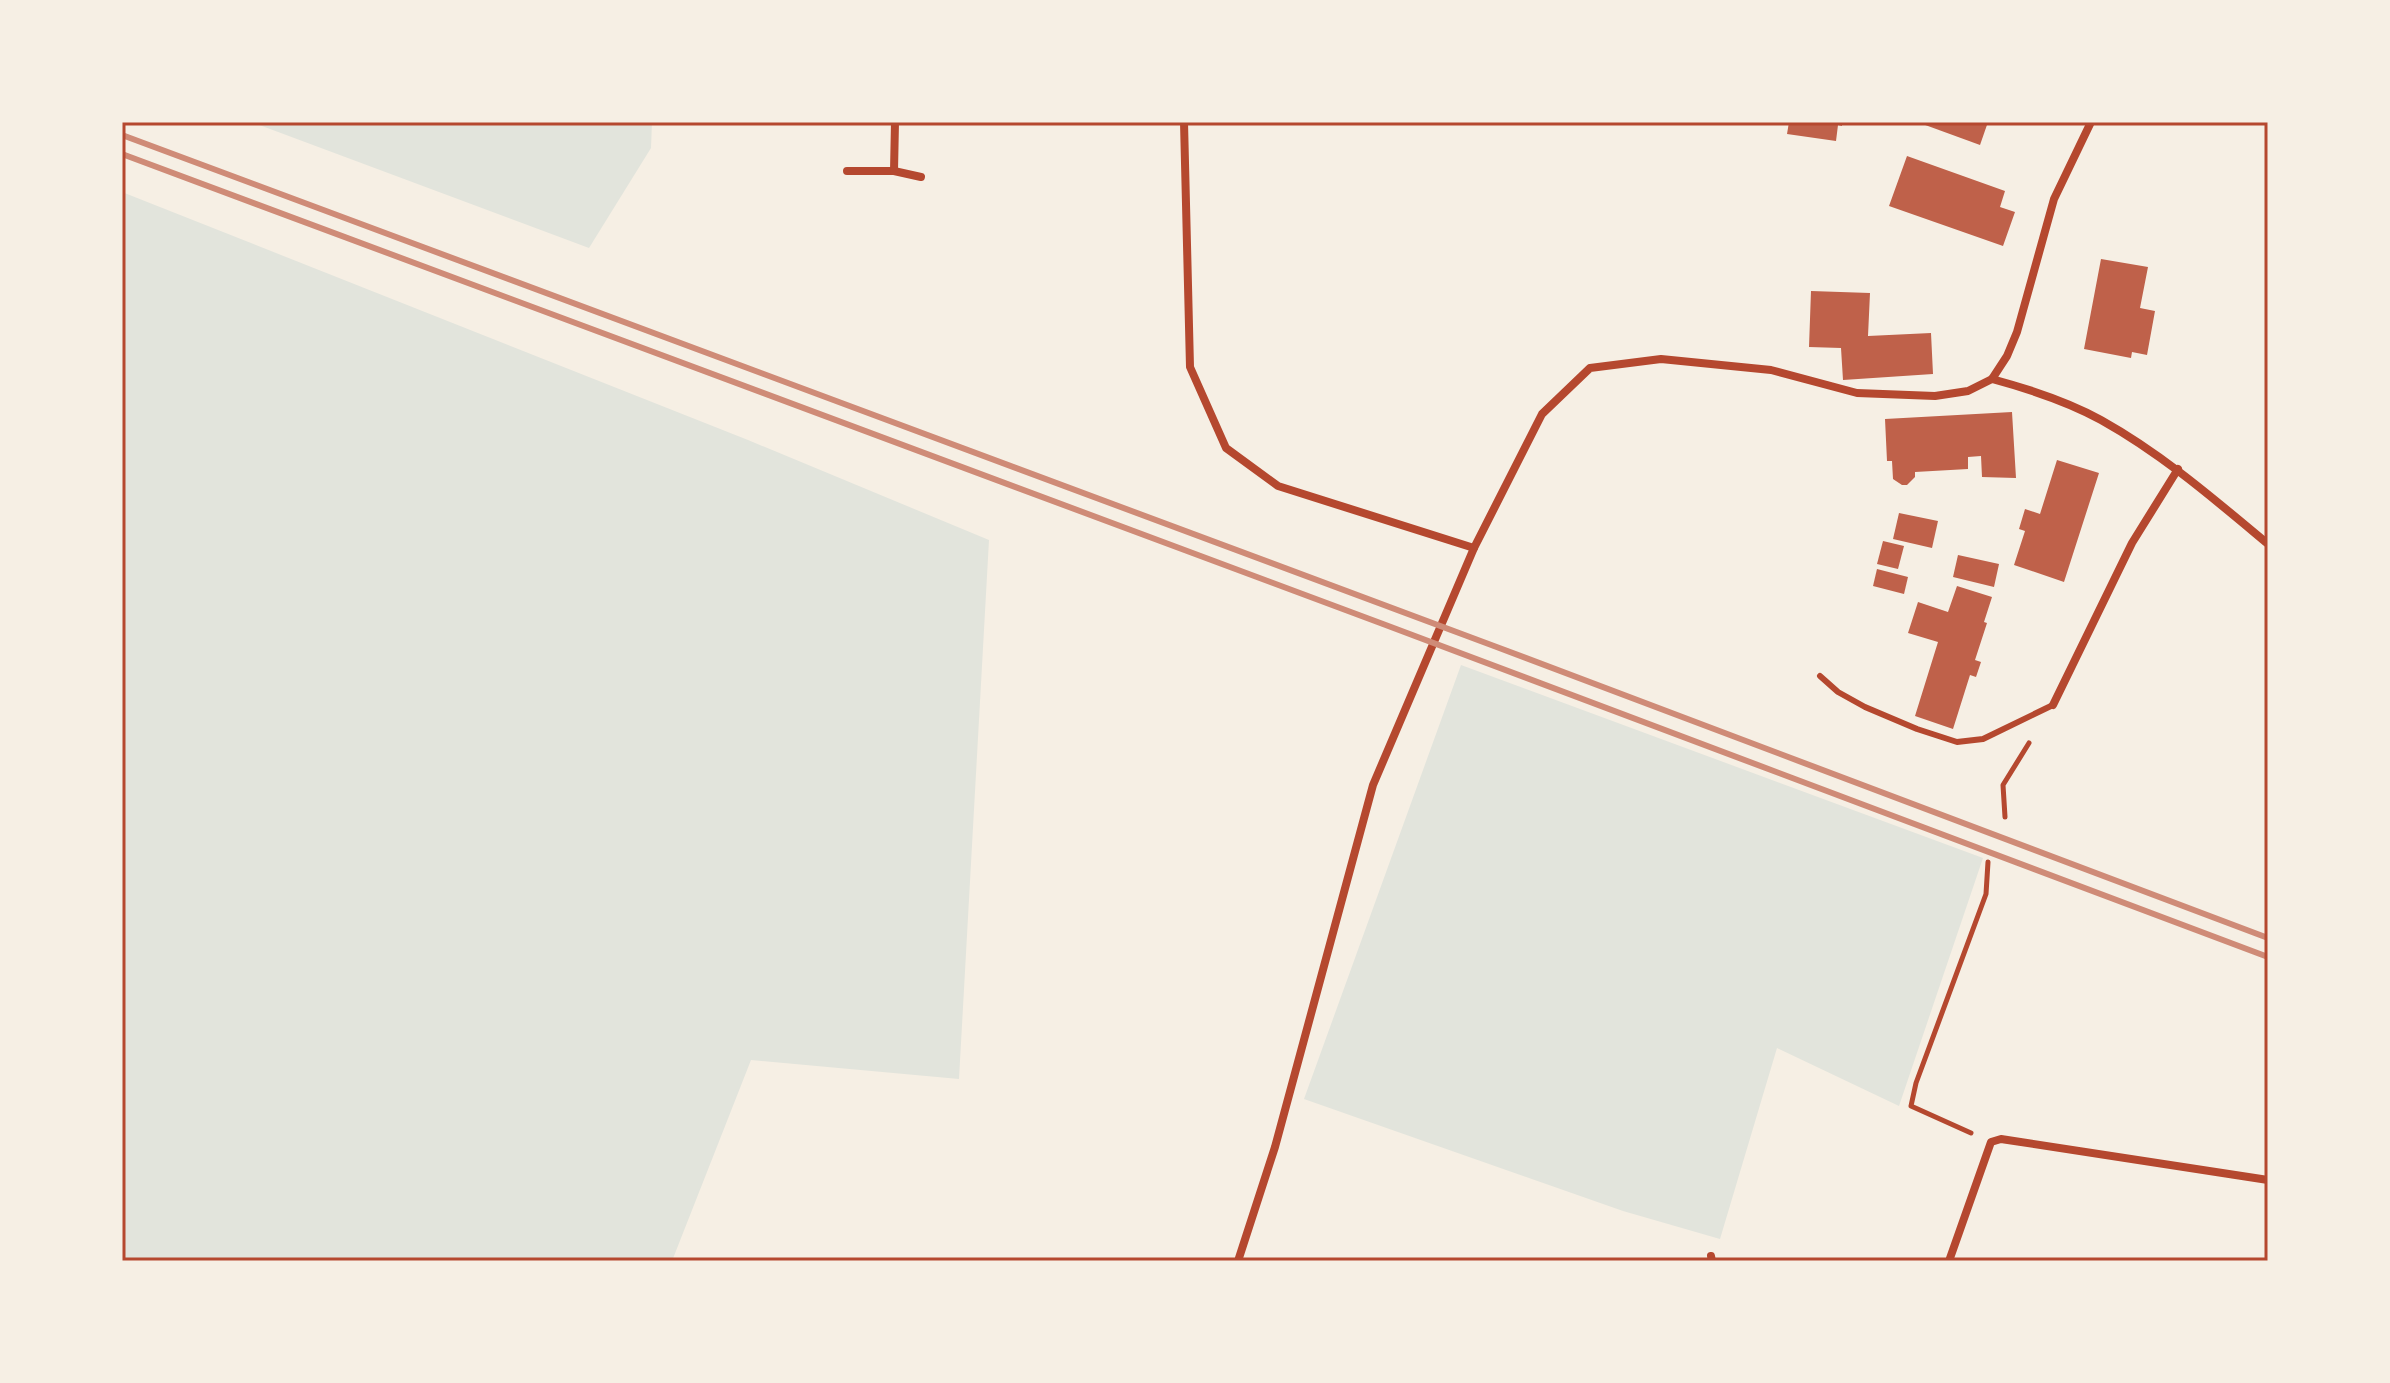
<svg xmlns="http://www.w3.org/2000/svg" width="2390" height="1383" font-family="'PT Sans',sans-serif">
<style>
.green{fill:#e2e4dc}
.building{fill:#bf614a}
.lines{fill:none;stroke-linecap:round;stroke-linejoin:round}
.path{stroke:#b5482f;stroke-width:5}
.service{stroke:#b5482f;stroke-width:6}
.minor{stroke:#b5482f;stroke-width:8}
.rail{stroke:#cf8b77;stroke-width:6}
.neatline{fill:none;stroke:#b5482f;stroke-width:3}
</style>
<rect width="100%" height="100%" fill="#f6efe4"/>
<g class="green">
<path d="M251,122H652L651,148L589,248Z"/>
<path d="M122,192L748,440L989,540L959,1079L751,1060L672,1261H122Z"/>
<path d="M1461,665L1983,858L1899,1106L1777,1048L1720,1239L1623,1211L1304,1099Z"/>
</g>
<g class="building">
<path d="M1789,122H1842V126L1838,125L1836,141L1787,134Z"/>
<path d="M1917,122H1988L1980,145Z"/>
<path d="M1907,156L2005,191L2000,207L2015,212L2003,246L1889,206Z"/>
<path d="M2101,259L2148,267L2140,308L2155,311L2147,355L2132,352L2131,358L2084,349Z"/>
<path d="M1811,291L1870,293L1868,336L1931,333L1933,374L1843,380L1841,348L1809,347Z"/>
<path d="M2012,412L2016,478L1982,477L1981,456L1968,457V469L1915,472V477L1907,485H1902L1893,479L1892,461H1887L1885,419Z"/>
<path d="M2057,460L2099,473L2064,582L2014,565L2025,531L2019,529L2025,509L2040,514Z"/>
<path d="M1899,513L1938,521L1932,548L1893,539Z"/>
<path d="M1883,541L1904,546L1898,569L1877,564Z"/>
<path d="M1958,555L1999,564L1994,587L1953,577Z"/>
<path d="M1877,569L1908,577L1904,594L1873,586Z"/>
<path d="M1957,586L1992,597L1984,622L1987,623L1975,660L1981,662L1976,677L1970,675L1953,729L1915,716L1938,642L1908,633L1918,602L1948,612Z"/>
</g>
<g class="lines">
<g class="path">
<path d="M2005,817L2003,785L2029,743"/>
<path d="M1971,1133L1911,1106L1916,1083L1986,894L1988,862"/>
</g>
<path class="service" d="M1820,676L1838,692L1865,707L1917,729L1957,742L1983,739L2053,705"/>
<g class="minor">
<path d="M1184,122L1190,367L1226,448L1278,486L1474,548"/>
<path d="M847,171H894L921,177"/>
<path d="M894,171L895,122"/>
<path d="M1992,379C2029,389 2067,401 2101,420C2162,454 2214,499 2268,544"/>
<path d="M2053,705L2132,543L2178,469"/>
<path d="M1711,1256L1712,1261"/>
<path d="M1238,1261L1275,1147L1373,785L1474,548L1542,414L1590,368L1661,359L1771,370L1857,393L1935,396L1968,391L1992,379L2007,356L2017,332L2054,199L2091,122"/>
<path d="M1949,1261L1991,1142L2001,1139L2268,1180"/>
</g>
<g class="rail">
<path d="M122,135L1494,646L2268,938"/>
<path d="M122,154L1383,624L2268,957"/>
</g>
</g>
<rect width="2390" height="1383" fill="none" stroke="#f6efe4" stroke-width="248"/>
<rect x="124" y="124" width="2142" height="1135" class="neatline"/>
</svg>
